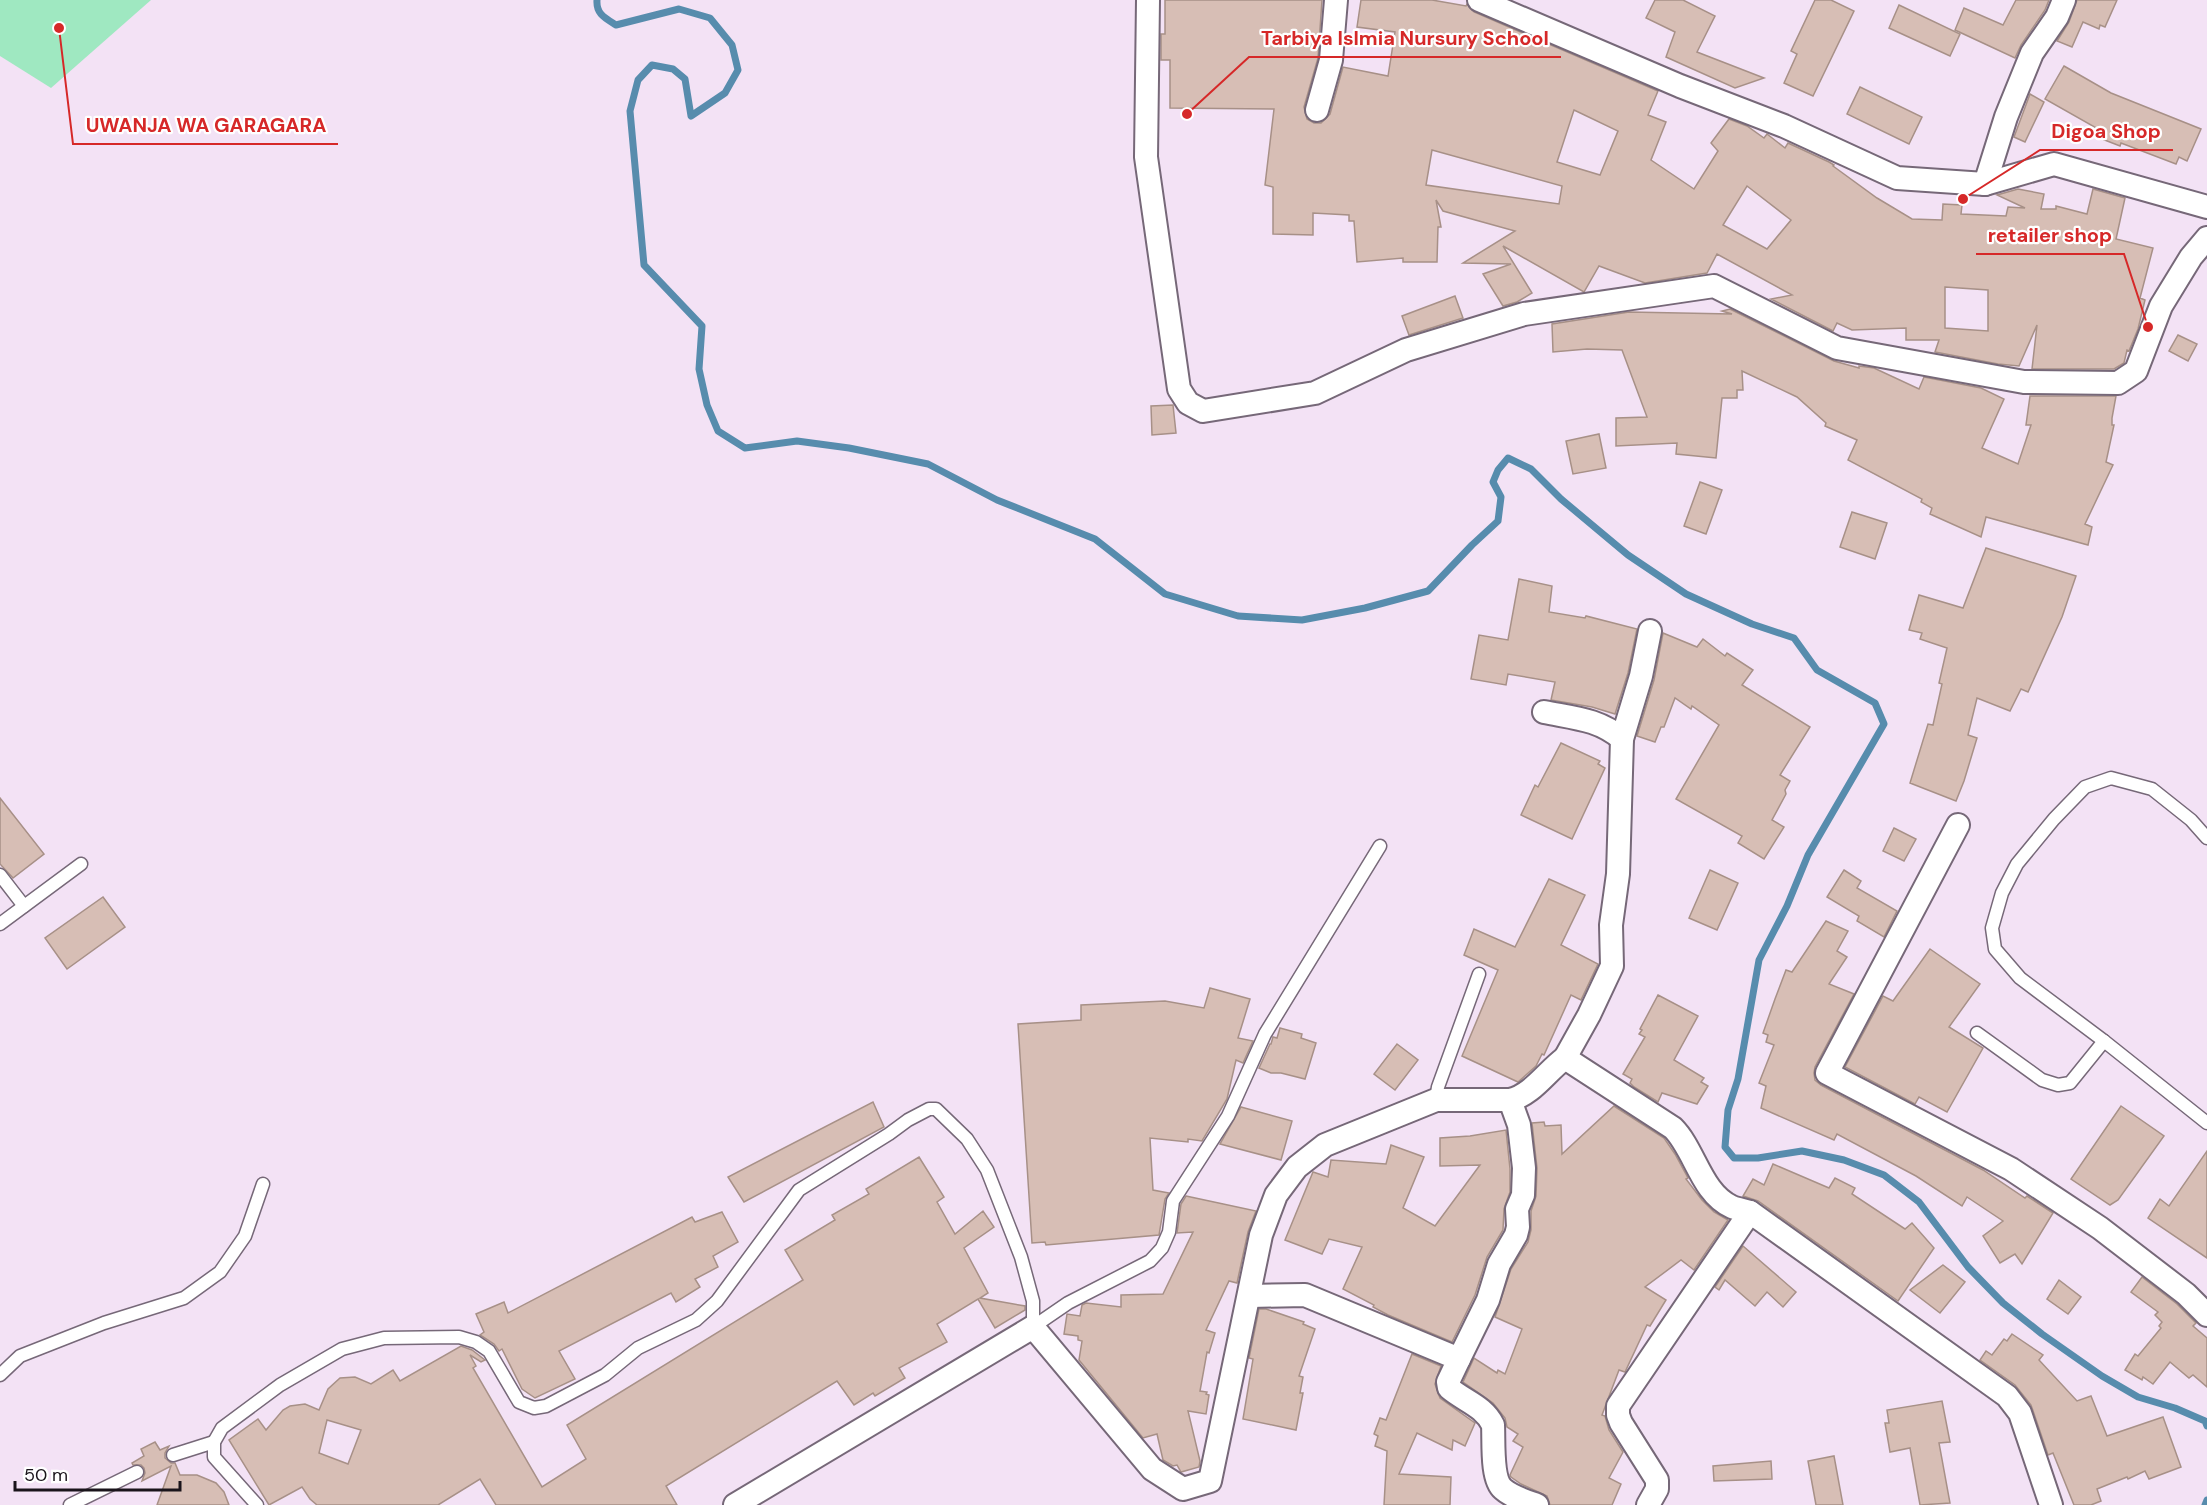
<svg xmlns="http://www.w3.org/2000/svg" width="2207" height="1505" font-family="'DM Sans',sans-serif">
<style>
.green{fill:#9fe8c1}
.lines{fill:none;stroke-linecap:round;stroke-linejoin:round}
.stream{stroke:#578cad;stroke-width:7}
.building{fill:#d7beb5;stroke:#a79087;stroke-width:1.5;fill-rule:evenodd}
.service-casing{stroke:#766878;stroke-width:15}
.minor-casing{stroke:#766878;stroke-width:26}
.service{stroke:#fff;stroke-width:12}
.minor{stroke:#fff;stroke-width:22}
.leader{fill:none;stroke:#d62828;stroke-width:2}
.callout-dot{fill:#d62828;stroke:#fff;stroke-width:2}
.callout-label{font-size:20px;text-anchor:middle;font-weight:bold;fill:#d62828;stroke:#fff;stroke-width:4.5;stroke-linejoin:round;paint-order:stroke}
</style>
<rect width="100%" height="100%" fill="#f3e2f5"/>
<path class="green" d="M0,0H151L51,88L0,56Z"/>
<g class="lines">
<g class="stream">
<path d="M597,0C596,14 605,18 616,25L679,9L710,18L732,45L738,70L725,93L691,116L685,79L673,69L652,65L638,80L630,111L644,265L702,326L699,369L707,405L718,431L745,448L797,441L849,448L928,464L997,500L1095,539L1165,594L1238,616L1302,620L1365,608L1428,591L1472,545L1498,521L1501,497L1493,482L1498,470L1508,458L1531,469L1561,499L1628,555L1686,594L1752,624L1794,638L1817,670L1875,703L1884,724L1808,855L1787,906L1759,960L1738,1079L1728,1110L1725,1147L1734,1158H1758L1802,1151L1844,1160L1884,1175L1919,1202L1968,1267L2003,1303L2042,1334L2102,1376L2138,1397L2175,1408L2205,1421L2207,1426"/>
<path d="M2205,1505L2207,1500"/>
</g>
</g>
<g class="building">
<path d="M1165,0H1322L1318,58L1304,107L1307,119L1314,123H1321L1330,114L1343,67L1388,76L1395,32L1357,27L1361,0H1432L1466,6L1467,4L1474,12L1658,91L1648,115L1666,122L1651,160L1694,189L1718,151L1711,143L1729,119L1747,126L1764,138L1767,134L1785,148L1788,143L1829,162L1834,165L1833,166L1877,198L1912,219L1942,220L1943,204L1962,205L1961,214L2006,216L2008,207L2025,208L1997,195L2018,189L2044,194L2041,209H2056V206L2087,214L2093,189L2125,198L2116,239L2153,248L2140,298L2145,300L2138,329L2129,351L2127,350L2124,363L2114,369H2032L2037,325L2019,366L1998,364L1935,352L1939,340H1906V328L1852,330L1837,323L1833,331L1771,299L1792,295L1717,254L1707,273L1645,283L1599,266L1584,292L1503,246L1532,293L1517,302L1503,306L1483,274L1511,264L1463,263L1515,231L1443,211L1436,200L1441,227H1438L1437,262H1403V258L1357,262L1354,221H1349V215L1313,213V235L1273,234V187L1265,185L1274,109L1170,108V60H1161V34H1165ZM1574,110L1618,131L1600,175L1557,162ZM1432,150L1562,186L1559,204L1426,185ZM1747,186L1791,220L1767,249L1723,225ZM1945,287L1988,290V331L1945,328Z"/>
<path d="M1655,0H1683L1715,16L1697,52L1764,78L1735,88L1666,57L1675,32L1646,18Z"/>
<path d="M1815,0H1831L1854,11L1813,96L1784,83L1797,54L1791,51Z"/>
<path d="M2016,0H2049L2045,10L2021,45L2015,58L1955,30L1964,8L2003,25Z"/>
<path d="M2077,0H2117L2105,27L2100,25L2099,29L2083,22L2072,47L2057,41L2069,22Z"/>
<path d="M1899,5L1960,34L1950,56L1889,28Z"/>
<path d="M2064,66L2111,93L2201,129L2187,161L2179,157L2176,164L2121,143L2120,146L2097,137L2100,130L2045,99Z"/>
<path d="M1860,87L1922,117L1909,144L1847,114Z"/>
<path d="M2030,94L2044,102L2025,142L2014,137Z"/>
<path d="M1455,296L1463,318L1409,335L1402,316Z"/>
<path d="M1730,309L1834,361L1859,368V366L1874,368L1919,389L1924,377L1981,388L2004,399L1982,448L2018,464L2031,425H2026L2030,396H2116L2112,418V425H2114L2106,462L2113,465L2085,524L2092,527L2088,545L1986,517L1981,537L1930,514L1932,508L1921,502L1922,499L1848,460L1857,440L1825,426L1826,423L1797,397L1742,371L1743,390H1737V398H1722L1716,458L1676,454L1677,443L1616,446V418L1647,417L1622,350L1587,349L1553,352L1552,324L1629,312L1732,314L1722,311Z"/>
<path d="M2178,335L2197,344L2188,361L2169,351Z"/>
<path d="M1173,405L1176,433L1152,435L1151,406Z"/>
<path d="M1599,434L1606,468L1573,474L1566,441Z"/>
<path d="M1700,482L1722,490L1706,534L1684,526Z"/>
<path d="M1852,512L1887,523L1875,559L1840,547Z"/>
<path d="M1986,548L2076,576L2062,617L2028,692L2021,689L2010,711L1977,698L1968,735L1977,738L1964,781L1956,801L1910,783L1928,724L1933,725L1942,684L1939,683L1947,648L1920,639L1922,633L1909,630L1919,595L1963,608Z"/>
<path d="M1519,579L1552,586L1549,612L1585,618L1586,616L1637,629L1628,673L1615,714L1592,707L1551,700L1555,682L1508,674L1506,685L1471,679L1479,635L1508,640Z"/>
<path d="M1663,633L1697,647L1703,639L1725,656L1727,653L1753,670L1742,685L1810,727L1780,775L1790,781L1785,790L1786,794L1772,820L1784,827L1764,859L1738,843L1742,836L1676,799L1719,725L1692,706L1691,709L1675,698L1664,727H1661L1655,742L1637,736L1654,680Z"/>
<path d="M1561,743L1600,761L1598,764L1605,768L1572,839L1521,815L1535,785L1538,787Z"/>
<path d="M0,798L44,854L13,878L0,864Z"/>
<path d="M1894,828L1916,839L1904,861L1883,851Z"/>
<path d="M1710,870L1738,883L1717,930L1689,918Z"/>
<path d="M1844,870L1861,881L1857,888L1897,911L1884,937L1857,921L1859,916L1827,897Z"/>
<path d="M1549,879L1585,895L1561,945L1598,964L1581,1000L1571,995L1544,1055L1542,1054L1536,1066L1518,1082L1462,1056L1498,970L1464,955L1474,929L1515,947Z"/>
<path d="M103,897L125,927L67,969L45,938Z"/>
<path d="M1826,921L1848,931L1837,951L1847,957L1829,984L1854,994L1815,1067L1814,1073L1815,1080L1821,1085L1983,1170L2025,1198L2027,1196L2053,1213L2022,1264L2015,1254L2000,1263L1983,1236L2003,1221L1967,1197L1962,1206L1916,1176L1837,1134L1834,1140L1761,1108L1766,1086L1759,1083L1774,1045L1766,1042L1768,1035L1763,1033L1775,999L1786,970L1792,972Z"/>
<path d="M1930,949L1980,984L1949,1027L1983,1048L1947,1112L1919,1097L1915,1104L1845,1067L1883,996L1893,1001Z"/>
<path d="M1210,988L1250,999L1238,1038L1253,1041L1243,1063L1236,1060L1227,1099L1202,1141L1188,1139V1142L1150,1138L1153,1190L1169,1193L1165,1199L1159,1235L1046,1245L1045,1242L1032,1243L1018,1024L1081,1020V1005L1165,1001L1204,1008Z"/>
<path d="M1658,995L1698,1016L1674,1060L1704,1078L1701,1082L1708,1086L1697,1104L1662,1093L1658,1102L1634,1087L1630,1083L1632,1079L1623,1074L1645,1037L1639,1034L1642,1030L1640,1029Z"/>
<path d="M1280,1028L1302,1034L1301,1038L1316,1043L1305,1079L1281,1073H1271L1259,1068L1270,1044H1271L1273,1037L1277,1038Z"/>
<path d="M1397,1044L1418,1060L1395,1090L1374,1074Z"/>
<path d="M873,1102L884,1127L744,1202L728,1177Z"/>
<path d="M1614,1106L1664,1138L1675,1154L1688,1178L1686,1179L1702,1200L1714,1212L1728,1220L1694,1270L1681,1260L1645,1287L1666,1300L1650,1326L1647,1325L1625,1372L1619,1370L1602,1415L1605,1416L1609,1430L1623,1452L1609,1478L1621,1484L1612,1505H1550L1547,1496L1521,1484L1511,1477L1510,1475L1523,1447L1513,1441L1518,1434L1507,1427L1505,1418L1493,1403L1463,1382L1474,1358L1497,1373L1498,1370L1505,1374L1522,1329L1495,1317L1511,1269L1528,1242L1531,1230V1211L1536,1196L1537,1168L1532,1123L1544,1122L1545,1126L1561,1125L1562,1154Z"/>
<path d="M2121,1106L2164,1136L2118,1200L2110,1205L2071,1179Z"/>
<path d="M1241,1107L1292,1121L1281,1160L1220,1144Z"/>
<path d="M1506,1130L1510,1169V1192L1504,1209L1503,1230L1487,1257L1475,1295L1452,1342L1388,1315L1373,1307L1374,1305L1343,1289L1362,1247L1329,1239L1322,1254L1285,1240L1313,1172L1328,1177L1331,1160L1386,1164L1391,1145L1424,1157L1403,1208L1435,1226L1480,1165L1440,1166V1138L1470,1136Z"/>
<path d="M2207,1151V1258L2148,1218L2160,1199L2169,1206Z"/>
<path d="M919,1157L944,1197L937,1202L955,1234L983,1211L994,1227L964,1248L988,1293L980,1298L1025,1306V1310L995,1328L978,1299L937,1324L947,1342L899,1368L905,1378L875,1396L873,1393L854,1405L837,1381L666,1486L677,1505H496L480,1479L438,1505H317L310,1499L302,1487L269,1505L229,1440L258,1419L266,1430L283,1410L290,1406L305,1404L319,1410L328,1389L340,1378L355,1377L371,1384L393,1370L400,1381L461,1346L472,1350L485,1360L481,1362L470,1355L476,1366L473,1368L542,1487L586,1459L567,1425L803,1280L785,1250L835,1220L832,1215L869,1194L866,1189ZM327,1420L361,1430L348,1464L319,1453Z"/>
<path d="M1773,1164L1829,1188L1835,1178L1855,1188L1852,1194L1905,1229L1912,1223L1934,1248L1898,1301L1758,1201L1743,1196L1753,1179L1764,1185Z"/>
<path d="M1186,1196L1256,1211L1248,1232L1237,1283L1229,1281L1206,1330L1215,1333L1209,1353L1207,1352L1200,1391L1207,1392L1206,1394L1209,1395L1206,1414L1188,1411L1200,1461L1199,1467L1181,1472L1177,1465L1173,1466L1163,1460L1157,1434L1143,1438L1079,1360L1082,1341L1078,1340V1336L1064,1334L1067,1314L1080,1316L1082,1305L1086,1303L1121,1307V1295L1163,1294L1193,1232L1177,1233L1181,1204Z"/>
<path d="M722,1212L738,1242L713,1256L718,1267L695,1279L700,1287L676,1302L671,1293L559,1351L575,1379L535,1398L522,1389L502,1349L499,1351L494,1344L480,1335L484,1332L476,1314L504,1302L508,1313L692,1217L695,1222Z"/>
<path d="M1743,1246L1796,1292L1783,1307L1767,1292L1755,1306L1725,1280L1719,1290L1715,1287Z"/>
<path d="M1943,1265L1965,1282L1940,1313L1910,1290Z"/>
<path d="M2142,1277L2177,1304L2196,1323L2193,1326L2207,1338V1387L2193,1375L2189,1378L2170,1362L2153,1384L2143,1377L2142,1380L2125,1370L2135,1354L2138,1356L2161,1328L2159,1326L2162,1322L2155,1315L2158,1312L2131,1292Z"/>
<path d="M2059,1280L2081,1297L2068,1314L2047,1299Z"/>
<path d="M1259,1309H1266L1304,1322L1303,1324L1315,1329L1299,1376L1303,1377L1300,1393H1303L1296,1430L1243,1419L1253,1359L1249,1358Z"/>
<path d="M2012,1334L2043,1355L2039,1360L2077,1401L2091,1396L2107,1436L2163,1417L2181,1467L2149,1479L2145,1471L2128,1479L2127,1477L2097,1489L2101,1501L2091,1505H2074L2053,1453L2048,1455L2031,1405L2015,1385L1980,1360L1986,1351L1992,1355L2004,1339L2007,1341Z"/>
<path d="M1412,1354L1441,1366L1435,1384L1440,1398L1475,1423L1465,1446L1453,1440L1452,1450L1417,1433L1399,1474L1451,1477L1450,1505H1384L1387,1451L1375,1446L1378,1436L1374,1434L1380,1418L1386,1420Z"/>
<path d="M1942,1401L1950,1442L1939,1443L1950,1503L1920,1505L1910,1448L1890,1452L1885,1423H1889L1887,1410Z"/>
<path d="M155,1442L160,1450L169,1446L165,1453V1458L171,1463H175L180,1475H197L216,1483L224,1492L229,1505H157L171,1466L142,1481L145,1473L144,1468L141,1465H133L132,1463L144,1456L141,1449Z"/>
<path d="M1834,1456L1843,1505H1816L1808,1461Z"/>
<path d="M1771,1461L1772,1479L1714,1481L1713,1466Z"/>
</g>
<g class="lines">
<defs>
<g id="service">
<path d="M2207,838L2191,820L2152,789L2111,778L2085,787L2054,819L2017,864L2002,893L1992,928L1995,949L2020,978L2104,1041L2207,1123"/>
<path d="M0,875L24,906"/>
<path d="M0,924L81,864"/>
<path d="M1977,1033L2042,1080L2058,1085L2070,1083L2104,1041"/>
<path d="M1436,1100L1438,1087L1479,974"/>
<path d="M1033,1327L1068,1303L1150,1261L1162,1248L1169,1232L1173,1201L1228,1116L1265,1034L1380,846"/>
<path d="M0,1375L20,1356L104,1323L184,1298L220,1272L245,1236L263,1184"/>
<path d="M173,1455L214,1442"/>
<path d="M70,1505L137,1472"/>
<path d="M257,1505L214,1457V1442L222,1428L280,1385L342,1349L384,1338L459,1337L476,1342L489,1351L519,1402L534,1408L546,1406L605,1375L638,1348L696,1320L717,1301L799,1190L889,1134L908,1120L929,1109H936L967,1139L987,1170L1021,1257L1033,1301V1327"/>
</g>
<g id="minor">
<path d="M1148,0L1146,157L1179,389L1188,403L1203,411L1315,393L1406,350L1524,314L1714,286L1837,348L2024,382L2118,383L2136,371L2161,306L2191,257L2207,238"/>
<path d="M1479,0L1680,86L1784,126L1897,178L1985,184L2054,164L2207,207"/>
<path d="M1317,110L1331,60L1336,0"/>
<path d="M1985,184L2006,117L2032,53L2057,17L2064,0"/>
<path d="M1544,712C1574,718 1599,719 1622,739"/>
<path d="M1958,825L1827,1073L2011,1169L2100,1228L2186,1294L2207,1315"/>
<path d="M1565,1058L1589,1015L1612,966L1611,925L1618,874L1622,739L1641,676L1650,631"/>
<path d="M1510,1100C1532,1095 1547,1071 1565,1058L1673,1128C1695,1150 1701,1193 1732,1207C1737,1209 1744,1210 1750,1212L2007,1396L2020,1413L2051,1505"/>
<path d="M1249,1296L1305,1295L1459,1359L1448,1382L1449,1388C1464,1401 1484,1406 1493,1425C1494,1441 1491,1479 1503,1489C1512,1497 1526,1501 1537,1505"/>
<path d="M735,1505L1033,1327L1152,1469L1183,1489L1210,1481L1261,1235L1276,1195L1297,1167L1325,1145L1436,1100H1510L1519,1125L1524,1168L1523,1195L1517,1209L1518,1227L1516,1235L1499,1264L1488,1300L1459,1359"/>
<path d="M1648,1505L1657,1489V1480L1621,1423L1618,1415V1406L1750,1212"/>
</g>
</defs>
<use href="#service" class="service-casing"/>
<use href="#minor" class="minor-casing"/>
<use href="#service" class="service"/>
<use href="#minor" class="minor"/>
</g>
<path class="leader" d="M1187 114L1249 57H1561M59 28L73 144H338M1963 199L2040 150H2173M2148 327L2124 254H1976"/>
<g class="callout-dot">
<circle cx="1187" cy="114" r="6"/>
<circle cx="59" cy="28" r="6"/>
<circle cx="1963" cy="199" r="6"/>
<circle cx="2148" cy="327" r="6"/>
</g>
<g class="callout-label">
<text x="1405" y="45">Tarbiya Islmia Nursury School</text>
<text x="206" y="132">UWANJA WA GARAGARA</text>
<text x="2106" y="138">Digoa Shop</text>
<text x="2050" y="242">retailer shop</text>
</g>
<path d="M15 1481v9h165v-9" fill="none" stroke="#1a141b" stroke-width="3"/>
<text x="24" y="1481" font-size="18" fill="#1a141b" stroke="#ffffff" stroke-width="4.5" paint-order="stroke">50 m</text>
</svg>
